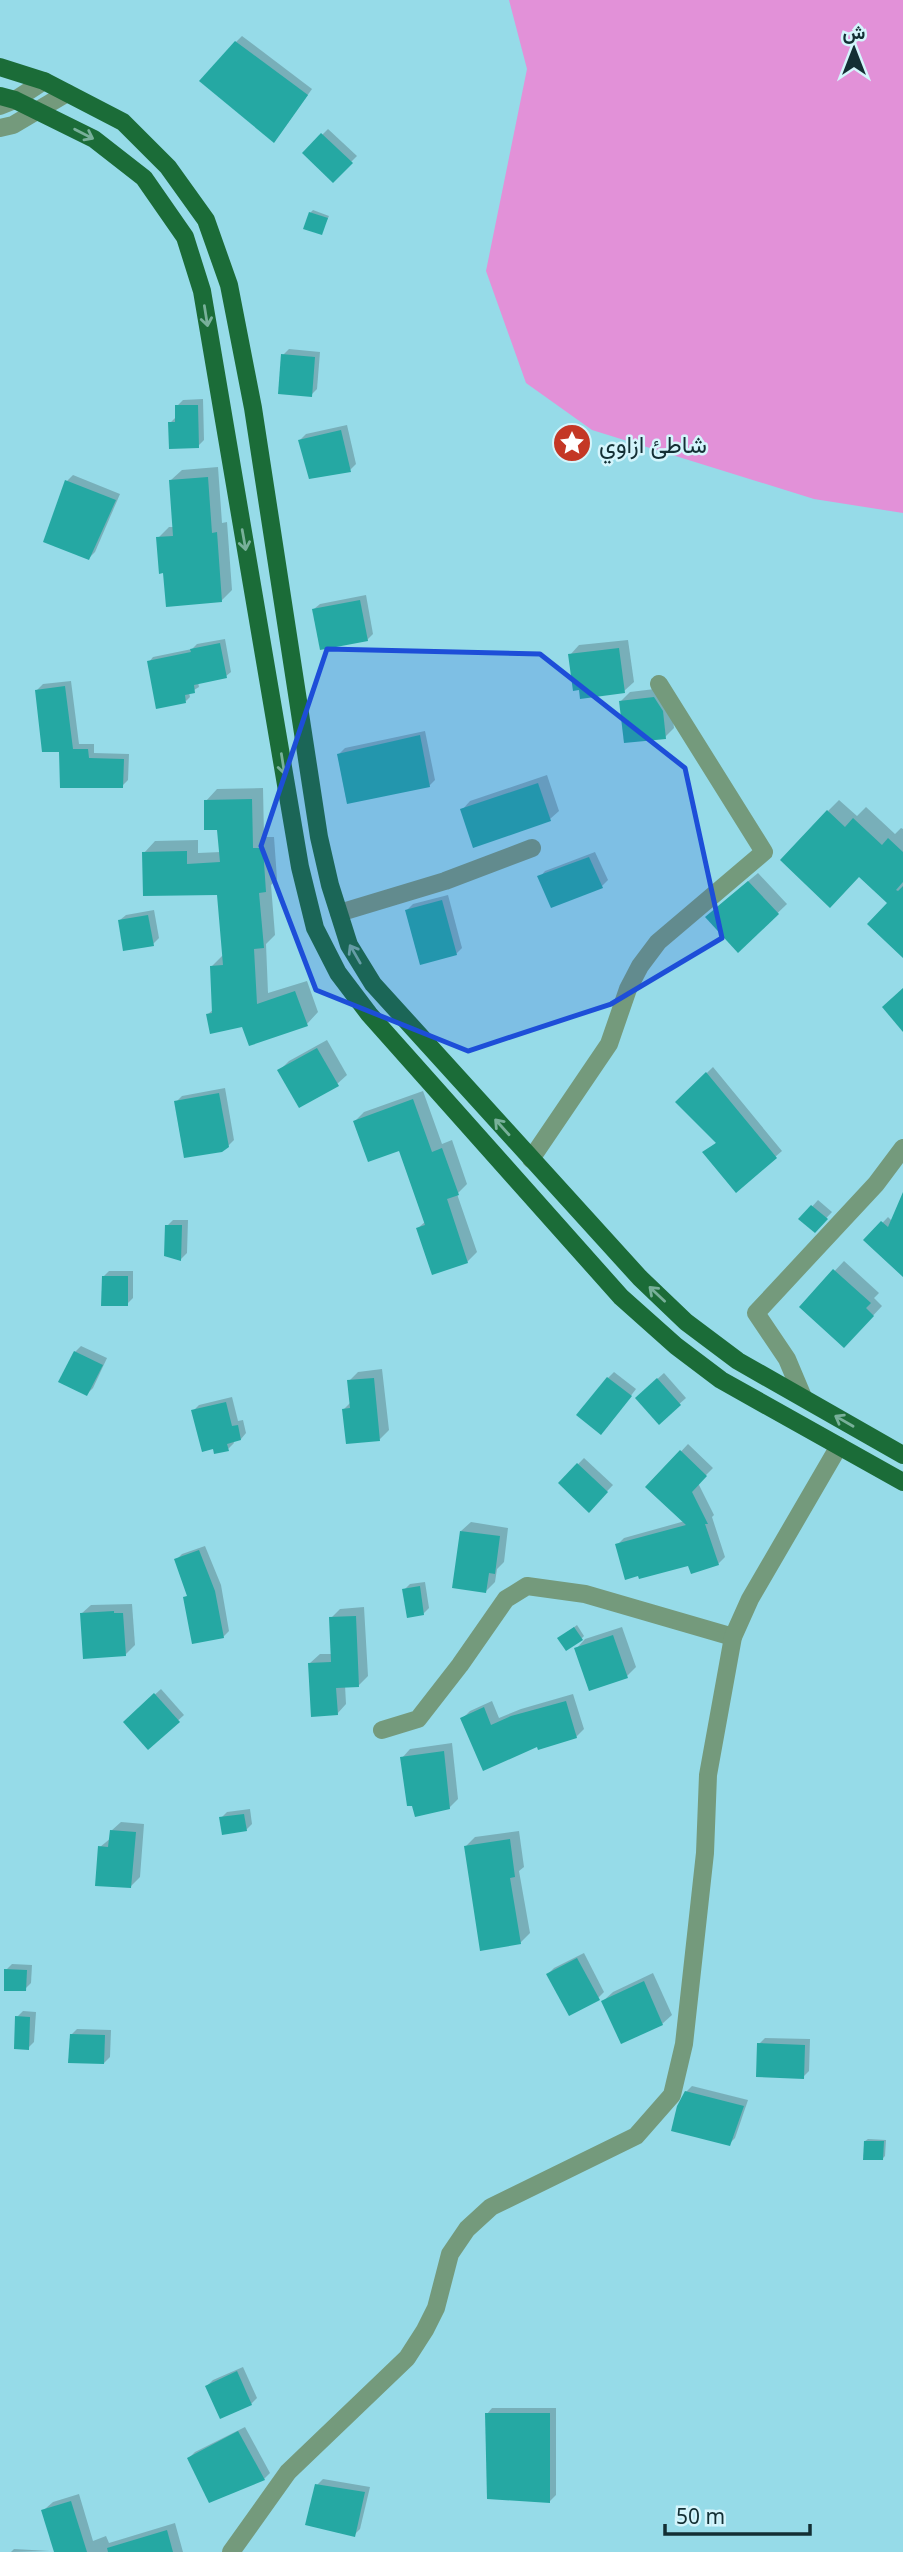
<svg xmlns="http://www.w3.org/2000/svg" width="903" height="2552" font-family="'Noto Sans',Vazirmatn,sans-serif">
<style>
.water{fill:#e291d8}
.shadow{fill:#0003}
.building{fill:#25a8a3}
.lines{fill:none;stroke-linecap:round;stroke-linejoin:round}
.minor{stroke:#749a7c;stroke-width:18}
.major{stroke:#1b6c38;stroke-width:18}
.oneway{stroke:#78b09a}
.marked{fill:#1d4ed8;fill-opacity:0.2;stroke:#1d4ed8;stroke-width:5;stroke-linejoin:round}
.labels{text-anchor:middle;dominant-baseline:central;stroke-width:5;stroke-linejoin:round;paint-order:stroke}
.poi-label{font-size:24px;fill:#132f34;stroke:#d4f5fc;text-anchor:start}
</style>
<rect width="100%" height="100%" fill="#96dbe8"/>
<path class="water" d="M509,0H903V513L814,499L592,430L526,383L486,271L527,69Z"/>
<g class="shadow">
<path d="M242,36L312,89L280,134L236,42Z"/>
<path d="M328,129L357,156L333,180L304,153Z"/>
<path d="M313,210L329,216L321,233L310,213Z"/>
<path d="M289,349L320,352L317,389L311,395L283,355Z"/>
<path d="M203,399L204,440L198,446L170,423L176,417L177,406L183,400Z"/>
<path d="M347,425L356,464L350,470L300,440L306,434Z"/>
<path d="M218,467L222,523L227,522L232,590L221,601L165,571L158,538L169,527H174L171,480L182,470Z"/>
<path d="M73,475L120,494L95,552L89,558L67,481Z"/>
<path d="M366,595L373,634L367,640L314,609L320,604Z"/>
<path d="M225,639L231,672L226,676L198,682L199,687L189,693L190,697L186,701L149,662L153,657L192,649L197,644Z"/>
<path d="M628,640L634,682L624,691L570,655L579,645Z"/>
<path d="M71,681L79,744H94V753L129,754L128,780L122,786L61,750L37,690L43,684Z"/>
<path d="M663,688L671,701L674,728L665,737L621,701L630,692Z"/>
<path d="M425,731L435,780L429,786L339,754L345,748Z"/>
<path d="M547,775L559,811L550,819L462,810L470,801Z"/>
<path d="M263,788L264,837H274L277,879L271,885L275,935L266,944L268,993L307,981L318,1012L307,1024L243,1025L208,1014L214,1009L212,966L223,955L218,894L144,853L155,841L198,840V853L221,852L219,828L206,801L217,789Z"/>
<path d="M839,800L857,816L866,807L895,834L901,828L903,829V953L890,903L828,811Z"/>
<path d="M595,852L608,880L602,886L552,906L540,877L545,871Z"/>
<path d="M758,873L787,904L739,950L716,908Z"/>
<path d="M448,895L462,948L456,954L407,910L413,904Z"/>
<path d="M154,910L159,938L153,944L120,920L126,915Z"/>
<path d="M327,1040L347,1075L337,1084L279,1071L289,1061Z"/>
<path d="M713,1067L782,1151L737,1190L704,1153L717,1142L677,1102Z"/>
<path d="M225,1088L234,1140L228,1146L176,1102L182,1096Z"/>
<path d="M423,1091L442,1144L452,1140L467,1184L457,1194L477,1252L467,1262L418,1228L426,1221L400,1148L355,1121L364,1112Z"/>
<path d="M903,1196V1265L866,1240L888,1217L892,1221Z"/>
<path d="M818,1200L832,1212L814,1231L801,1219Z"/>
<path d="M173,1220H188L187,1253L181,1259L167,1226Z"/>
<path d="M844,1261L879,1293L874,1298L882,1306L853,1337L801,1307Z"/>
<path d="M109,1271H133V1298L127,1304L103,1277Z"/>
<path d="M81,1346L107,1358L93,1388L87,1394L75,1352Z"/>
<path d="M382,1369L389,1430L380,1439L344,1409L351,1402L349,1381L358,1372Z"/>
<path d="M614,1372L636,1389L607,1427L608,1378Z"/>
<path d="M664,1373L686,1398L659,1422L643,1392Z"/>
<path d="M232,1397L238,1421L243,1420L246,1433L241,1439L233,1440L234,1443L228,1449L214,1447L193,1411L199,1405Z"/>
<path d="M688,1444L713,1468L698,1483L714,1515L712,1517L725,1557L718,1564H689L617,1545L624,1538L685,1521L648,1487Z"/>
<path d="M584,1458L613,1485L589,1510L560,1483Z"/>
<path d="M471,1522L508,1528L504,1562L497,1569L495,1582L486,1591L461,1531Z"/>
<path d="M205,1546L221,1585L229,1631L223,1637L185,1598L189,1594L176,1560L182,1554Z"/>
<path d="M425,1582L429,1608L423,1614L404,1590L410,1584Z"/>
<path d="M132,1604L135,1645L125,1655L81,1614L91,1605Z"/>
<path d="M364,1607L368,1676L359,1685H345L346,1704L337,1714L310,1663L320,1654H333L331,1618L340,1609Z"/>
<path d="M577,1625L584,1636L582,1638L562,1636Z"/>
<path d="M622,1627L636,1667L627,1676L576,1649L585,1639Z"/>
<path d="M161,1689L184,1715L148,1748L125,1722Z"/>
<path d="M573,1694L584,1729L576,1737L539,1747L462,1719L470,1711L492,1701L499,1718L521,1709Z"/>
<path d="M452,1743L458,1799L449,1808L402,1758L410,1749Z"/>
<path d="M250,1809L252,1824L246,1830L221,1818L227,1812Z"/>
<path d="M121,1822L144,1824L140,1877L130,1887L100,1847L111,1838V1831Z"/>
<path d="M519,1831L524,1867L519,1871L530,1933L520,1943L466,1846L475,1837Z"/>
<path d="M584,1953L604,1992L598,1998L548,1974L554,1968Z"/>
<path d="M12,1964L32,1965L31,1983L25,1989L6,1970Z"/>
<path d="M653,1973L672,2015L662,2024L603,2001L613,1992Z"/>
<path d="M23,2011L36,2012L34,2042L28,2048L17,2017Z"/>
<path d="M77,2029L111,2030L110,2057L104,2063L71,2035Z"/>
<path d="M765,2038L810,2039L809,2071L803,2077L759,2044Z"/>
<path d="M692,2086L748,2100L735,2138L729,2144L686,2092Z"/>
<path d="M868,2139L886,2140L885,2156L882,2159L865,2141Z"/>
<path d="M243,2367L257,2398L251,2404L207,2386L213,2380Z"/>
<path d="M492,2408H556V2495L550,2501L487,2414Z"/>
<path d="M245,2427L270,2473L264,2479L189,2458L195,2452Z"/>
<path d="M323,2479L370,2487L360,2529L354,2535L317,2485Z"/>
<path d="M79,2494L93,2541L106,2536L109,2543L175,2523L183,2552H61L45,2509L53,2502Z"/>
<path d="M14,2549L50,2551L11,2552Z"/>
</g>
<g class="building">
<path d="M235,41L308,95L274,143L199,81Z"/>
<path d="M321,133L353,163L333,183L302,153Z"/>
<path d="M309,212L328,218L322,235L303,229Z"/>
<path d="M281,354L315,357L312,397L278,394Z"/>
<path d="M175,405H198L199,448L169,449L168,422H175Z"/>
<path d="M341,430L351,472L309,479L298,440Z"/>
<path d="M208,477L212,533L217,532L222,602L166,607L163,573L159,574L156,537L173,536L169,480Z"/>
<path d="M65,480L116,500L89,560L43,542Z"/>
<path d="M360,600L368,641L320,650L312,609Z"/>
<path d="M220,643L227,678L194,685L195,693L185,695L186,703L156,709L147,661L191,652L190,649Z"/>
<path d="M619,648L625,693L580,699L579,690L573,691L568,654Z"/>
<path d="M65,686L73,749H88L89,758L124,759L123,788H60L59,752H42L35,690Z"/>
<path d="M654,697L663,711L666,739L624,743L619,701Z"/>
<path d="M420,735L430,787L347,804L337,754Z"/>
<path d="M538,783L551,821L473,848L460,809Z"/>
<path d="M252,799L253,848H263L266,892L259,893L264,948L254,949L257,1004L295,991L308,1026L249,1046L242,1027L210,1034L206,1014L212,1013L210,966L223,965L217,895L143,896L142,852L187,851V864L220,862L217,830H204V800Z"/>
<path d="M827,810L845,827L853,818L882,845L888,838L903,852V882L896,890L898,891L903,886V958L867,924L887,903L859,877L830,908L780,860Z"/>
<path d="M589,857L603,888L551,908L537,876Z"/>
<path d="M748,881L779,914L738,953L705,917Z"/>
<path d="M442,900L457,955L420,965L405,910Z"/>
<path d="M148,915L154,946L123,951L118,920Z"/>
<path d="M903,988V1032L882,1007Z"/>
<path d="M317,1048L339,1086L299,1108L277,1070Z"/>
<path d="M706,1072L777,1158L736,1193L702,1152L716,1143L675,1102Z"/>
<path d="M219,1093L229,1147L222,1152L184,1158L174,1101Z"/>
<path d="M413,1099L432,1152L442,1148L459,1195L447,1199L468,1263L432,1275L416,1228L425,1225L399,1151L368,1162L353,1121Z"/>
<path d="M903,1192V1277L863,1240L881,1221L888,1227Z"/>
<path d="M811,1205L828,1219L815,1233L798,1219Z"/>
<path d="M165,1225H182L181,1261L164,1256Z"/>
<path d="M833,1269L871,1303L866,1308L874,1316L844,1348L799,1307Z"/>
<path d="M102,1276H128V1306H101Z"/>
<path d="M74,1351L103,1365L87,1396L58,1382Z"/>
<path d="M607,1377L632,1396L601,1435L576,1415Z"/>
<path d="M374,1378L380,1441L346,1444L342,1409L350,1408L347,1380Z"/>
<path d="M657,1378L681,1405L659,1425L635,1398Z"/>
<path d="M226,1402L232,1426L238,1425L241,1440L227,1444L229,1451L214,1454L213,1449L202,1452L191,1410Z"/>
<path d="M680,1450L707,1476L692,1492L708,1524H705L719,1565L691,1574L688,1566L639,1579L638,1576L625,1580L615,1544L686,1525L645,1487Z"/>
<path d="M577,1463L608,1492L589,1513L558,1483Z"/>
<path d="M460,1531L500,1536L495,1574L489,1573L486,1593L452,1588Z"/>
<path d="M199,1550L215,1591L224,1638L192,1644L183,1597L187,1596L174,1559Z"/>
<path d="M420,1586L424,1615L407,1618L402,1589Z"/>
<path d="M114,1611V1613H123L126,1656L83,1659L80,1613Z"/>
<path d="M356,1616L359,1687L336,1688L338,1715L311,1717L308,1663L331,1662L329,1617Z"/>
<path d="M574,1627L583,1640L566,1651L557,1638Z"/>
<path d="M613,1635L628,1678L589,1691L574,1648Z"/>
<path d="M154,1693L180,1722L148,1750L123,1722Z"/>
<path d="M566,1701L577,1738L538,1750L537,1747L483,1771L460,1718L484,1707L491,1725L511,1716Z"/>
<path d="M444,1751L450,1809L415,1817L412,1806H407L400,1757Z"/>
<path d="M244,1814L247,1831L222,1835L219,1817Z"/>
<path d="M110,1830L136,1832L131,1888L95,1886L98,1846L108,1847Z"/>
<path d="M510,1839L515,1877L510,1878L521,1944L480,1951L464,1846Z"/>
<path d="M577,1958L600,2000L569,2016L546,1974Z"/>
<path d="M4,1969L27,1970L26,1991H4Z"/>
<path d="M644,1981L663,2025L621,2044L601,2001Z"/>
<path d="M15,2016L30,2017L29,2050L14,2049Z"/>
<path d="M70,2034L105,2035L104,2064L68,2063Z"/>
<path d="M757,2043L805,2045L804,2079L756,2077Z"/>
<path d="M685,2091L744,2106L730,2146L671,2131L677,2106Z"/>
<path d="M864,2141H884L883,2160H863Z"/>
<path d="M237,2371L252,2405L220,2419L205,2386Z"/>
<path d="M485,2413H550V2503L487,2499Z"/>
<path d="M238,2431L265,2480L209,2503L187,2458Z"/>
<path d="M315,2484L365,2492L355,2537L305,2525Z"/>
<path d="M71,2501L87,2552H54L41,2510Z"/>
<path d="M167,2530L173,2552H108L107,2548Z"/>
</g>
<g class="lines">
<g class="minor">
<path d="M0,106L15,100L44,81"/>
<path d="M0,128L13,125L67,93"/>
<path d="M339,913L445,881L532,848"/>
<path d="M531,1159L609,1044L628,989L640,966L658,942L764,852L659,684"/>
<path d="M803,1397L787,1359L756,1313L876,1184L903,1148"/>
<path d="M382,1730L418,1719L460,1665L506,1599L527,1586L585,1594L733,1637"/>
<path d="M231,2552L288,2472L407,2358L425,2330L436,2308L450,2254L467,2229L491,2207L636,2136L672,2095L684,2044L705,1853L708,1775L733,1637L750,1599L839,1446"/>
</g>
<g class="major">
<path d="M0,67L44,81L123,122L168,167L206,220L229,285L253,408L319,837L330,885L349,945L373,984L640,1278L686,1322L738,1361L903,1455"/>
<path d="M0,96L15,100L94,139L144,178L185,237L202,291L300,867L315,928L338,973L369,1014L621,1297L676,1346L721,1380L903,1482"/>
</g>
</g>
<defs><path id="oneway-shaft" d="M-6 0H5M1.5-3L5.5 0L1.5 3" fill="none" stroke-width="1.6" stroke-linecap="round" stroke-linejoin="round" transform="scale(1.75)"/></defs>
<g class="oneway">
<use href="#oneway-shaft" transform="translate(84 134) rotate(27)"/>
<use href="#oneway-shaft" transform="translate(206 316) rotate(81)"/>
<use href="#oneway-shaft" transform="translate(244 540) rotate(80)"/>
<use href="#oneway-shaft" transform="translate(283 764) rotate(81)"/>
<use href="#oneway-shaft" transform="translate(355 954) rotate(-120)"/>
<use href="#oneway-shaft" transform="translate(502 1127) rotate(-132)"/>
<use href="#oneway-shaft" transform="translate(657 1294) rotate(-137)"/>
<use href="#oneway-shaft" transform="translate(844 1421) rotate(-150)"/>
</g>
<path class="marked" d="M327,649L540,654L685,768L722,938L611,1004L468,1051L316,990L261,846Z"/>
<defs>
<symbol id="sight-disc" viewBox="-11 -11 22 22"><circle r="9.5" fill="#c43725" stroke="#d4f5fc"/><path d="M0-6L1.8-2.2L6-1.7L2.9 1.2L3.7 5.4L0 3.3L-3.7 5.4L-2.9 1.2L-6-1.7L-1.8-2.2Z" fill="#fff"/></symbol>
</defs>
<g fill-rule="evenodd">
<use href="#sight-disc" x="550" y="421" width="44" height="44"/>
</g>
<g class="labels">
<g class="poi-label">
<text x="599" y="443">شاطئ ازاوي</text>
</g>
</g>
<g transform="translate(854 49)" stroke="#d4f5fc" stroke-width="5" paint-order="stroke">
<path d="M0-5L12 26L0 18L-12 26Z" fill="#132f34"/>
<text y="-10" font-size="19" font-weight="bold" text-anchor="middle" fill="#132f34">ش</text>
</g>
<path d="M665 2524v10h145v-10" fill="none" stroke="#132f34" stroke-width="3.5"/>
<text x="676" y="2524" font-size="21" fill="#132f34" stroke="#d4f5fc" stroke-width="5" paint-order="stroke">50 m</text>
</svg>
